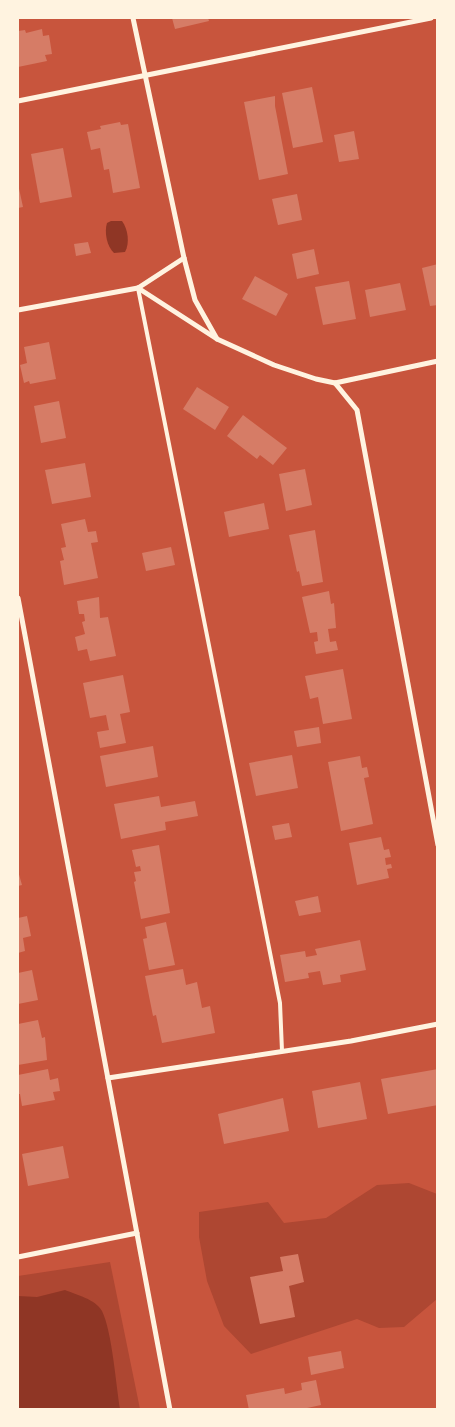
<svg xmlns="http://www.w3.org/2000/svg" width="455" height="1427" font-family="'Sofia Sans Condensed',sans-serif">
<style>
.green{fill:#ae4732}
.water{fill:#8f3625}
.building{fill:#d67c66}
.lines{fill:none;stroke-linecap:round;stroke-linejoin:round}
.service{stroke:#fff3e0;stroke-width:4}
.minor{stroke:#fff3e0;stroke-width:5}
</style>
<rect width="100%" height="100%" fill="#c8553d"/>
<g class="green">
<path d="M409,1183L437,1194V1299L404,1327L379,1328L357,1319L251,1354L224,1326L207,1281L199,1237V1212L268,1202L284,1223L326,1218L377,1185Z"/>
<path d="M110,1262L140,1409L18,1410V1276Z"/>
</g>
<g class="water">
<path d="M111,221H122C128,229 130,243 125,252L114,253C107,247 104,232 107,223Z"/>
<path d="M65,1290C77,1295 95,1299 102,1311C112,1331 116,1385 120,1409H18V1296L37,1297Z"/>
</g>
<g class="building">
<path d="M172,18H208L209,21L175,29Z"/>
<path d="M42,29L43,36L49,35L52,54L45,55L47,61L18,67V31L25,30L26,33Z"/>
<path d="M312,87L323,142L293,148L282,93Z"/>
<path d="M275,96V106L288,174L259,180L244,102Z"/>
<path d="M120,122L121,125L128,124L140,188L113,193L109,169L104,170L100,148L91,150L87,132L101,129L100,126Z"/>
<path d="M354,131L359,159L339,162L334,135Z"/>
<path d="M63,148L72,197L40,203L31,154Z"/>
<path d="M18,184L23,207L18,208Z"/>
<path d="M297,194L302,220L278,225L272,199Z"/>
<path d="M88,242L91,253L76,256L74,244Z"/>
<path d="M314,249L319,274L297,279L292,254Z"/>
<path d="M438,264V305L430,306L422,268Z"/>
<path d="M255,276L288,294L276,316L242,299Z"/>
<path d="M349,281L356,319L323,325L315,287Z"/>
<path d="M400,283L406,310L370,317L365,290Z"/>
<path d="M49,342L56,379L30,384L29,381L24,383L20,365L27,363L24,347Z"/>
<path d="M197,387L229,407L215,430L183,409Z"/>
<path d="M59,401L66,438L41,443L34,406Z"/>
<path d="M243,415L287,448L273,465L260,455L257,459L227,436Z"/>
<path d="M85,463L91,497L52,504L45,470Z"/>
<path d="M305,469L312,505L286,511L279,474Z"/>
<path d="M264,503L269,529L229,537L224,512Z"/>
<path d="M85,519L88,532L96,531L98,542L91,543L98,578L64,585L60,561L64,560L61,548L66,547L61,524Z"/>
<path d="M315,530L323,582L302,586L299,571L297,572L289,535Z"/>
<path d="M171,547L175,565L146,571L142,553Z"/>
<path d="M329,591L331,604L334,603L336,628L328,629L330,642L336,641L338,650L316,654L314,642L318,641L317,632L310,633L302,597Z"/>
<path d="M99,597L100,618L108,617L116,656L90,661L87,649L78,651L75,637L85,634L82,622L85,621L84,614H79L77,601Z"/>
<path d="M343,669L352,719L323,724L318,697L310,699L305,676Z"/>
<path d="M123,675L130,712L120,714L126,743L100,748L97,732L109,730L106,715L90,718L83,683Z"/>
<path d="M319,727L321,743L297,747L294,731Z"/>
<path d="M153,746L158,777L106,787L100,756Z"/>
<path d="M292,755L298,788L256,796L249,763Z"/>
<path d="M360,756L362,768L367,767L369,777L364,778L373,824L341,831L328,762Z"/>
<path d="M159,796L161,807L195,801L198,816L165,822L166,830L121,839L114,804Z"/>
<path d="M289,823L292,837L275,840L272,826Z"/>
<path d="M381,837L384,850L389,849L391,857L385,858L386,865L391,864L392,868L387,869L389,878L357,885L349,843Z"/>
<path d="M159,845L170,913L141,919L134,882L136,881L134,872L141,871L140,866L136,867L132,850Z"/>
<path d="M18,871L22,885L18,886Z"/>
<path d="M318,896L321,912L299,916L295,901Z"/>
<path d="M27,916L31,936L23,938L25,951L18,953V918Z"/>
<path d="M166,922L175,965L149,970L143,939L147,938L145,927Z"/>
<path d="M360,940L366,970L340,975L341,982L323,985L320,971L308,973L309,978L285,982L280,955L305,951L306,957L317,955L315,949Z"/>
<path d="M183,969L186,985L197,982L202,1008L210,1006L215,1033L162,1043L156,1015L153,1016L145,976Z"/>
<path d="M32,970L38,1000L18,1004V973Z"/>
<path d="M38,1020L42,1038L45,1037L47,1060L18,1065V1024Z"/>
<path d="M48,1069L50,1080L58,1078L60,1091L53,1092L55,1100L22,1106L20,1094H18V1075Z"/>
<path d="M438,1069V1105L388,1114L381,1079Z"/>
<path d="M360,1082L367,1119L318,1128L312,1091Z"/>
<path d="M283,1098L289,1131L224,1144L218,1114Z"/>
<path d="M63,1146L69,1178L28,1186L22,1154Z"/>
<path d="M298,1254L304,1282L289,1286L295,1317L260,1324L250,1277L283,1271L280,1257Z"/>
<path d="M341,1351L344,1368L311,1375L308,1357Z"/>
<path d="M316,1380L321,1405L298,1410H249L246,1395L284,1388L285,1394L302,1390L301,1383Z"/>
</g>
<g class="lines">
<path class="service" d="M138,288L280,1003L282,1051"/>
<g class="minor">
<path d="M133,18L184,258L195,300L217,339"/>
<path d="M18,101L431,18"/>
<path d="M138,288L217,339L274,365L316,379L335,383L438,361"/>
<path d="M18,310L138,288L184,258"/>
<path d="M335,383L357,410L438,845"/>
<path d="M18,598L170,1410"/>
<path d="M108,1078L351,1041L438,1024"/>
<path d="M18,1257L137,1233"/>
</g>
</g>
<rect width="455" height="1427" fill="none" stroke="#fff3e0" stroke-width="38"/>
</svg>
